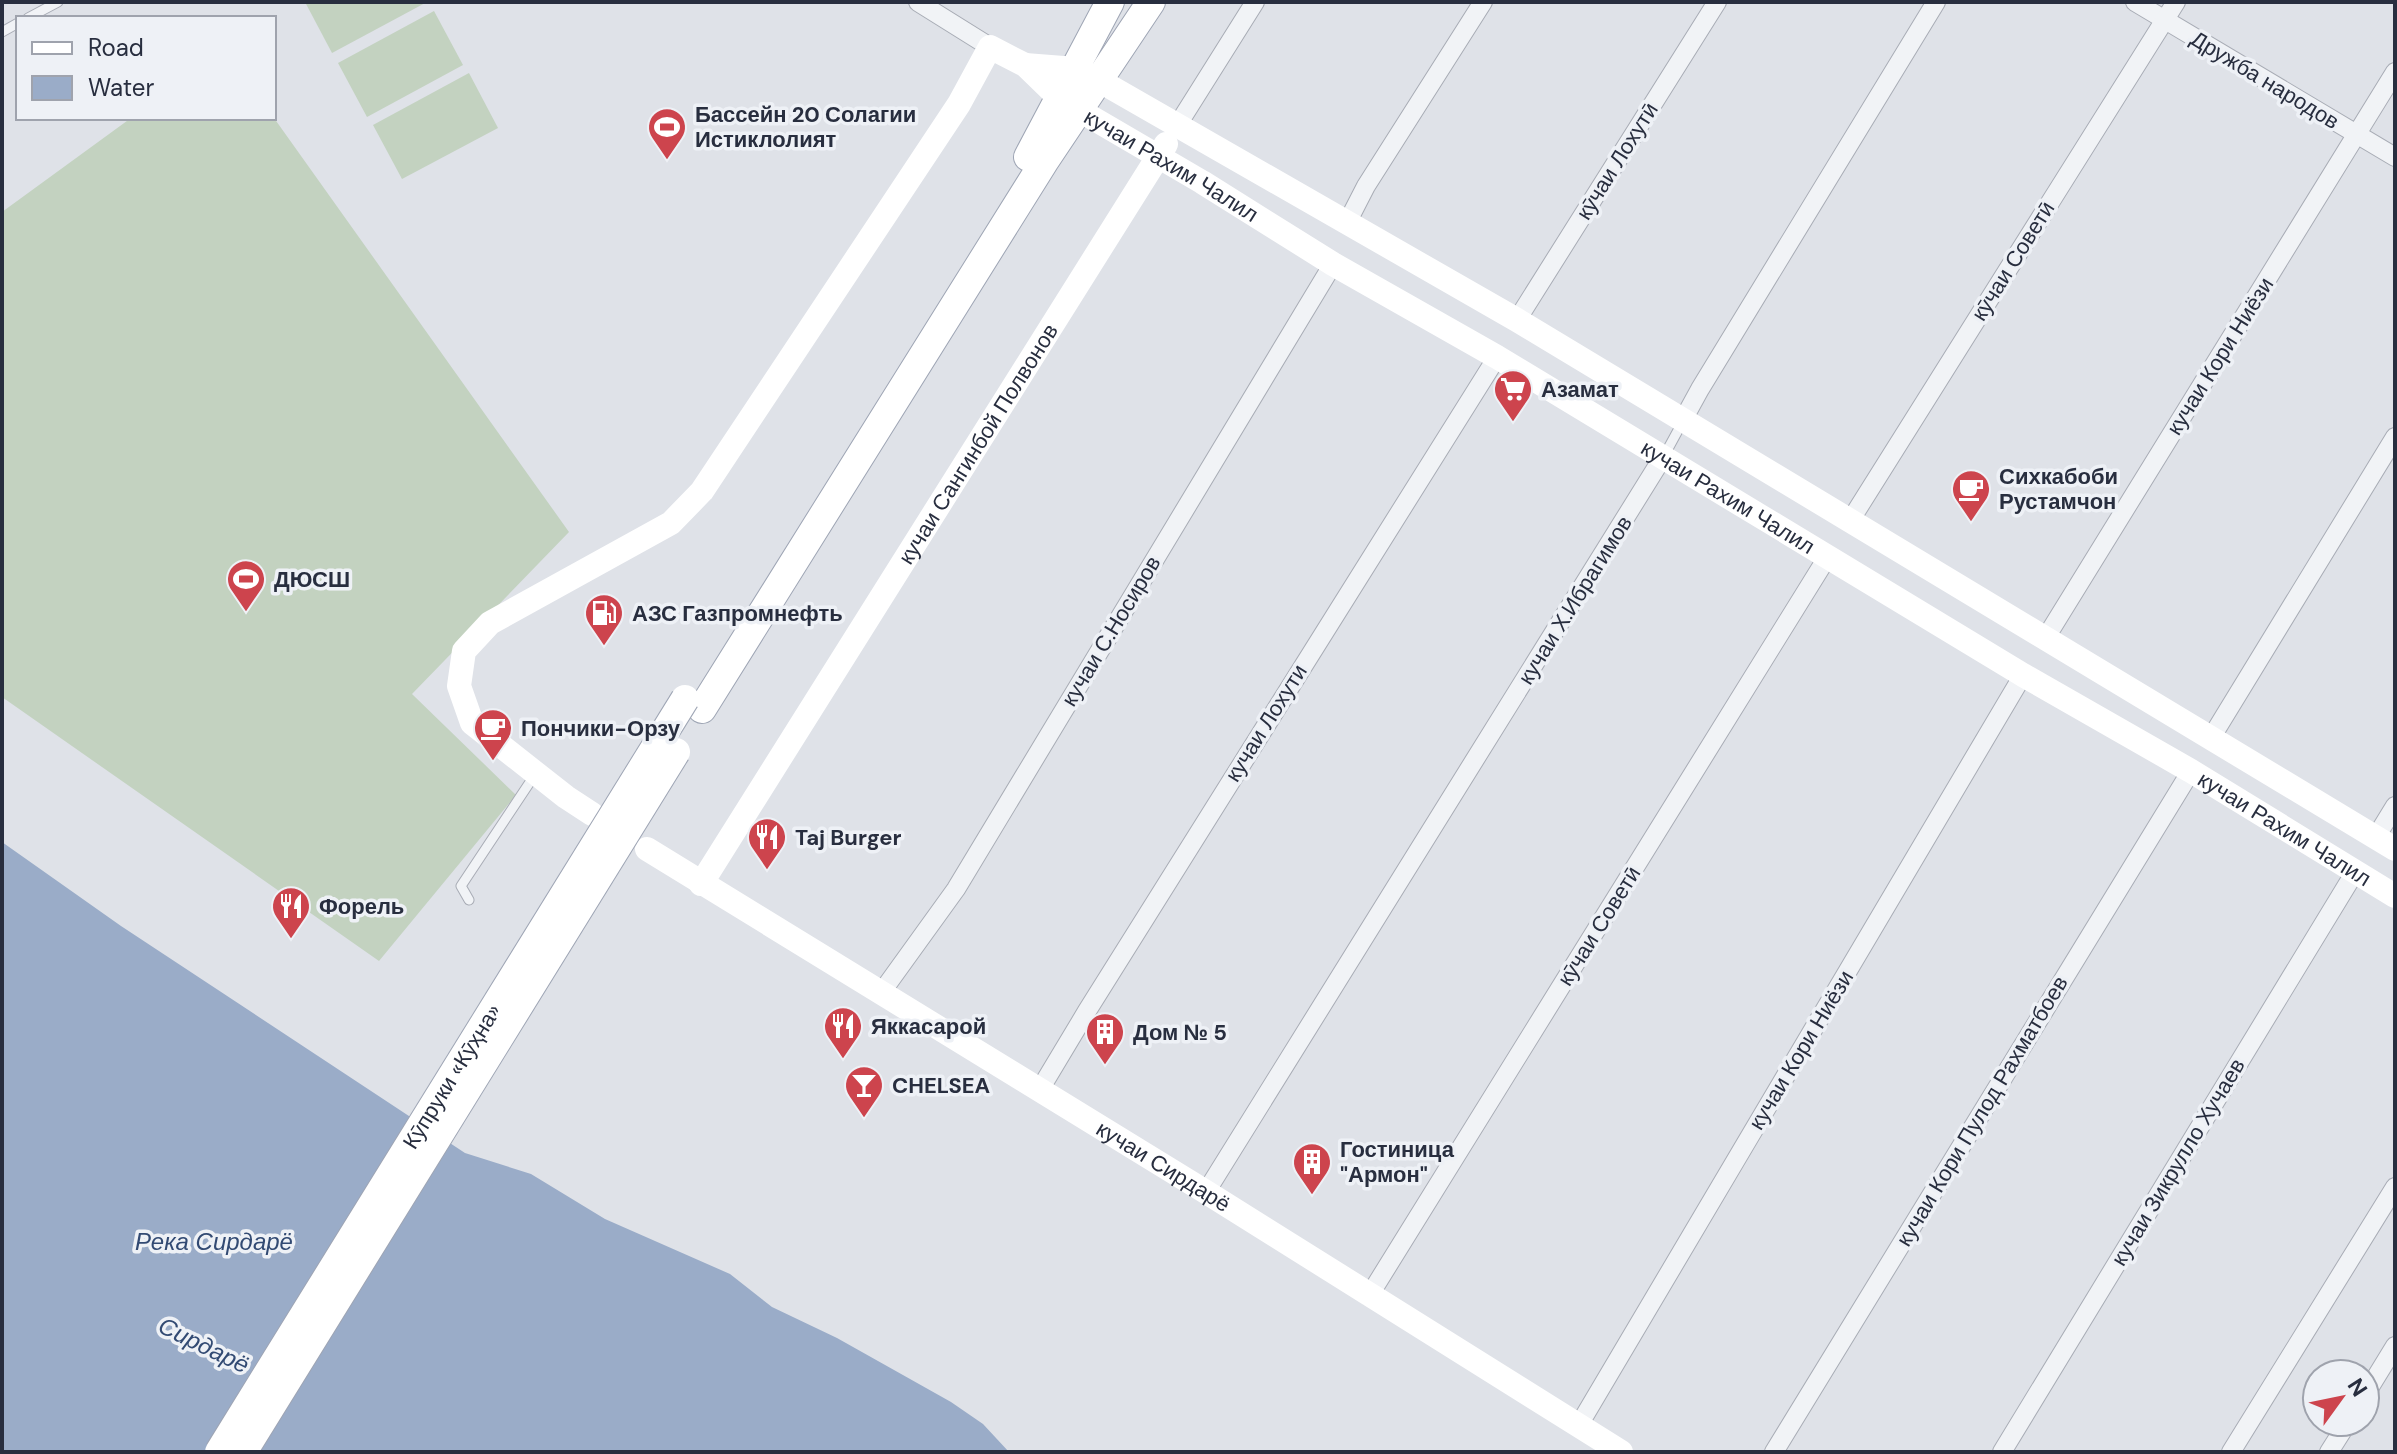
<svg xmlns="http://www.w3.org/2000/svg" width="2397" height="1454" font-family="'DM Sans',sans-serif">
<style>
.grass{fill:#c3d2c0}
.water{fill:#9aacc8}
.lines{fill:none;stroke-linecap:round;stroke-linejoin:round}
.lane-casing{stroke:#a8acb5;stroke-width:11}
.street-casing{stroke:#a8acb5;stroke-width:20}
.primary-casing{stroke:#9ea5b4;stroke-width:30}
.lane{stroke:#f1f3f6;stroke-width:9}
.street{stroke:#f1f3f6;stroke-width:18}
.secondary{stroke:#fff;stroke-width:24}
.primary{stroke:#fff;stroke-width:28}
.primary-bridge-casing{stroke:#9ea5b4;stroke-width:30;stroke-linecap:butt}
.primary-bridge{stroke:#fff;stroke-width:28}
.labels{text-anchor:middle;dominant-baseline:central;stroke-width:7;stroke-linejoin:round;paint-order:stroke}
.street-label{font-size:22px;fill:#282e3f;stroke:#eef1f6}
.poi-label{font-size:22px;font-weight:bold;fill:#282e3f;stroke:#eef1f6;text-anchor:start}
.water-label{font-size:24px;font-style:italic;fill:#324a73;stroke:#eef1f6}
</style>
<rect width="100%" height="100%" fill="#dfe2e8"/>
<g class="grass">
<path d="M305,2H427L332,53Z"/>
<path d="M434,11L463,65L367,117L338,63Z"/>
<path d="M469,73L498,128L402,179L373,125Z"/>
<path d="M131,118H274L569,532L412,694L516,795L379,961L2,697V212Z"/>
</g>
<path class="water" d="M2,842L121,926L465,1153L531,1174L605,1219L730,1274L772,1307L837,1338L951,1402L983,1424L1009,1452H2Z"/>
<g class="lines">
<defs>
<g id="lane">
<path d="M28,18L58,2"/>
<path d="M2,32L18,23"/>
<path d="M1664,456L1682,423"/>
<path d="M469,900L461,886L534,776"/>
</g>
<g id="street">
<path d="M918,2L990,47"/>
<path d="M2135,2L2395,157"/>
<path d="M1177,126L1255,2"/>
<path d="M1348,221L1366,186L1483,2"/>
<path d="M1517,320L1717,2"/>
<path d="M1683,420L1700,389L1936,2"/>
<path d="M1850,521L2176,2"/>
<path d="M2045,639L2395,72"/>
<path d="M2211,738L2395,437"/>
<path d="M2376,837L2395,806"/>
<path d="M881,993L956,889L1333,264"/>
<path d="M1039,1091L1087,1011L1497,357"/>
<path d="M1206,1192L1663,457"/>
<path d="M1369,1296L1828,556"/>
<path d="M2365,1395L2395,1346"/>
<path d="M1579,1425L2023,675"/>
<path d="M1774,1452L2191,771"/>
<path d="M2002,1452L2355,872"/>
<path d="M2231,1452L2395,1187"/>
<path d="M2329,1452L2348,1422"/>
</g>
<g id="primary">
<path d="M1028,157L1110,2"/>
<path d="M702,709L1044,162L1151,2"/>
</g>
</defs>
<use href="#lane" class="lane-casing"/>
<use href="#street" class="street-casing"/>
<use href="#primary" class="primary-casing"/>
<use href="#lane" class="lane"/>
<use href="#street" class="street"/>
<g class="secondary">
<path d="M1025,65L1076,69L1100,81L1517,320L2395,849"/>
<path id="s1" d="M592,814L566,797L472,723L459,686L464,651L490,623L671,523L702,491L959,104L990,47L1025,65L1060,99L1202,182L1333,264L1497,357L2023,675L2191,771L2395,896"/>
<path id="s2" d="M647,849L1206,1192L1621,1452"/>
<path id="s3" d="M701,884L1166,144"/>
</g>
<use href="#primary" class="primary"/>
<defs>
<g id="primary-bridge">
<path id="s4" d="M219,1452L685,699"/>
<path d="M243,1452L676,752"/>
</g>
</defs>
<use href="#primary-bridge" class="primary-bridge-casing"/>
<use href="#primary-bridge" class="primary-bridge"/>
</g>
<defs>
<symbol id="stadium-pin" viewBox="-11 -11 22 30"><path d="M0 17L-7.5 6A9.5 9.5 0 1 1 7.5 6Z" fill="#cd444d" stroke="#eef1f6"/><path d="M0-5a6.5 5 0 1 0 0 10a6.5 5 0 1 0 0-10ZM-3.5-1.8h7v3.6h-7Z" fill="#fff"/></symbol>
<symbol id="supermarket-pin" viewBox="-11 -11 22 30"><path d="M0 17L-7.5 6A9.5 9.5 0 1 1 7.5 6Z" fill="#cd444d" stroke="#eef1f6"/><path d="M-6-5.5h2.5l.6 2H6L4.5 2H-2.5L-4.4-4H-6ZM-1.5 3.2a1.3 1.3 0 1 0 .1 0ZM3 3.2a1.3 1.3 0 1 0 .1 0Z" fill="#fff"/></symbol>
<symbol id="cafe-pin" viewBox="-11 -11 22 30"><path d="M0 17L-7.5 6A9.5 9.5 0 1 1 7.5 6Z" fill="#cd444d" stroke="#eef1f6"/><path d="M-5.5-4.5H6V0H3Q3 3.5 0 3.5H-2.5Q-5.5 3.5-5.5 0ZM3-3.2v2h1.7v-2ZM-6 4.5H4V6H-6Z" fill="#fff"/></symbol>
<symbol id="fuel-pin" viewBox="-11 -11 22 30"><path d="M0 17L-7.5 6A9.5 9.5 0 1 1 7.5 6Z" fill="#cd444d" stroke="#eef1f6"/><path d="M-5.5-6h7V0h2V4h1.3V-2.5L3-4.5l.8-.8L6-3V5H2.5V1h-1V6h-7ZM-4.2-4.7v3.2H.2V-4.7Z" fill="#fff"/></symbol>
<symbol id="restaurant-pin" viewBox="-11 -11 22 30"><path d="M0 17L-7.5 6A9.5 9.5 0 1 1 7.5 6Z" fill="#cd444d" stroke="#eef1f6"/><path d="M-5-6h1v4h1v-4h1v4h1v-4h1v5L-1.5 .5V6h-2V.5L-5-1ZM5-6V6H3V1.5H1.5Q1.5-4 5-6Z" fill="#fff"/></symbol>
<symbol id="building-pin" viewBox="-11 -11 22 30"><path d="M0 17L-7.5 6A9.5 9.5 0 1 1 7.5 6Z" fill="#cd444d" stroke="#eef1f6"/><path d="M-4-6H4V6H1V3H-1V6H-4ZM-2.5-4.3h1.7v1.8h-1.7ZM.8-4.3h1.7v1.8H.8ZM-2.5-1h1.7V.8h-1.7ZM.8-1h1.7V.8H.8Z" fill="#fff"/></symbol>
<symbol id="bar-pin" viewBox="-11 -11 22 30"><path d="M0 17L-7.5 6A9.5 9.5 0 1 1 7.5 6Z" fill="#cd444d" stroke="#eef1f6"/><path d="M-6-5H6L.8 .8V4.5H3.5V6h-7V4.5H-.8V.8Z" fill="#fff"/></symbol>
</defs>
<g fill-rule="evenodd">
<use href="#stadium-pin" x="645" y="105" width="44" height="60"/>
<use href="#supermarket-pin" x="1491" y="367" width="44" height="60"/>
<use href="#cafe-pin" x="1949" y="467" width="44" height="60"/>
<use href="#stadium-pin" x="224" y="557" width="44" height="60"/>
<use href="#fuel-pin" x="582" y="591" width="44" height="60"/>
<use href="#cafe-pin" x="471" y="706" width="44" height="60"/>
<use href="#restaurant-pin" x="745" y="815" width="44" height="60"/>
<use href="#restaurant-pin" x="269" y="884" width="44" height="60"/>
<use href="#restaurant-pin" x="821" y="1004" width="44" height="60"/>
<use href="#building-pin" x="1083" y="1010" width="44" height="60"/>
<use href="#bar-pin" x="842" y="1063" width="44" height="60"/>
<use href="#building-pin" x="1290" y="1140" width="44" height="60"/>
</g>
<g class="labels">
<g class="street-label">
<text transform="translate(2265 80) rotate(31)">Дружба народов</text>
<text transform="translate(1617 161) rotate(-58)">кӯчаи Лохутӣ</text>
<text stroke="none"><textPath href="#s1" startOffset="1262">кучаи Рахим Чалил</textPath></text>
<text transform="translate(2013 261) rotate(-58)">кӯчаи Советӣ</text>
<text transform="translate(2220 356) rotate(-58)">кучаи Кори Ниёзи</text>
<text stroke="none"><textPath href="#s3" startOffset="520">кучаи Сангинбой Полвонов</textPath></text>
<text stroke="none"><textPath href="#s1" startOffset="1910">кучаи Рахим Чалил</textPath></text>
<text transform="translate(1575 600) rotate(-58)">кучаи Х.Ибрагимов</text>
<text transform="translate(1111 631) rotate(-59)">кучаи С.Носиров</text>
<text transform="translate(1266 723) rotate(-58)">кучаи Лохути</text>
<text stroke="none"><textPath href="#s1" startOffset="2558">кучаи Рахим Чалил</textPath></text>
<text transform="translate(1599 926) rotate(-58)">кӯчаи Советӣ</text>
<text transform="translate(1801 1050) rotate(-59)">кучаи Кори Ниёзи</text>
<text stroke="none"><textPath href="#s4" startOffset="442">Кӯпруки «Кӯҳна»</textPath></text>
<text transform="translate(1982 1111) rotate(-59)">кучаи Кори Пулод Рахматбоев</text>
<text transform="translate(2178 1162) rotate(-59)">кучаи Зикрулло Хучаев</text>
<text stroke="none"><textPath href="#s2" startOffset="606">кучаи Сирдарё</textPath></text>
</g>
<g class="poi-label">
<text x="695" y="114">Бассейн 20 Солагии<tspan x="695" dy="25">Истиклолият</tspan></text>
<text x="1541" y="389">Азамат</text>
<text x="1999" y="476">Сихкабоби<tspan x="1999" dy="25">Рустамчон</tspan></text>
<text x="274" y="579">ДЮСШ</text>
<text x="632" y="613">АЗС Газпромнефть</text>
<text x="521" y="728">Пончики-Орзу</text>
<text x="795" y="837">Taj Burger</text>
<text x="319" y="906">Форель</text>
<text x="871" y="1026">Яккасарой</text>
<text x="1133" y="1032">Дом № 5</text>
<text x="892" y="1085">CHELSEA</text>
<text x="1340" y="1149">Гостиница<tspan x="1340" dy="25">"Армон"</tspan></text>
</g>
<g class="water-label">
<text x="214" y="1241">Река Сирдарё</text>
<text transform="translate(204 1345) rotate(26)">Сирдарё</text>
</g>
</g>
<rect width="2397" height="1454" fill="none" stroke="#282e3f" stroke-width="8"/>
<rect x="16" y="16" width="260" height="104" fill="#eef1f6" stroke="#9fa3ad" stroke-width="2"/>
<rect x="32" y="42" width="40" height="12" fill="#ffffff" stroke="#9fa3ad" stroke-width="2"/>
<text x="88" y="56" font-size="24" fill="#282e3f">Road</text>
<rect x="32" y="76" width="40" height="24" fill="#9aacc8" stroke="#9fa3ad" stroke-width="2"/>
<text x="88" y="96" font-size="24" fill="#282e3f">Water</text>
<g transform="translate(2341 1398) rotate(57)"><circle r="38" fill="#eef1f6" stroke="#9fa3ad" stroke-width="2"/>
<path d="M0-6L14 30L0 20L-14 30Z" fill="#cd444d"/>
<text y="-12" font-size="22" font-weight="bold" text-anchor="middle" fill="#282e3f">N</text>
</g>
</svg>
